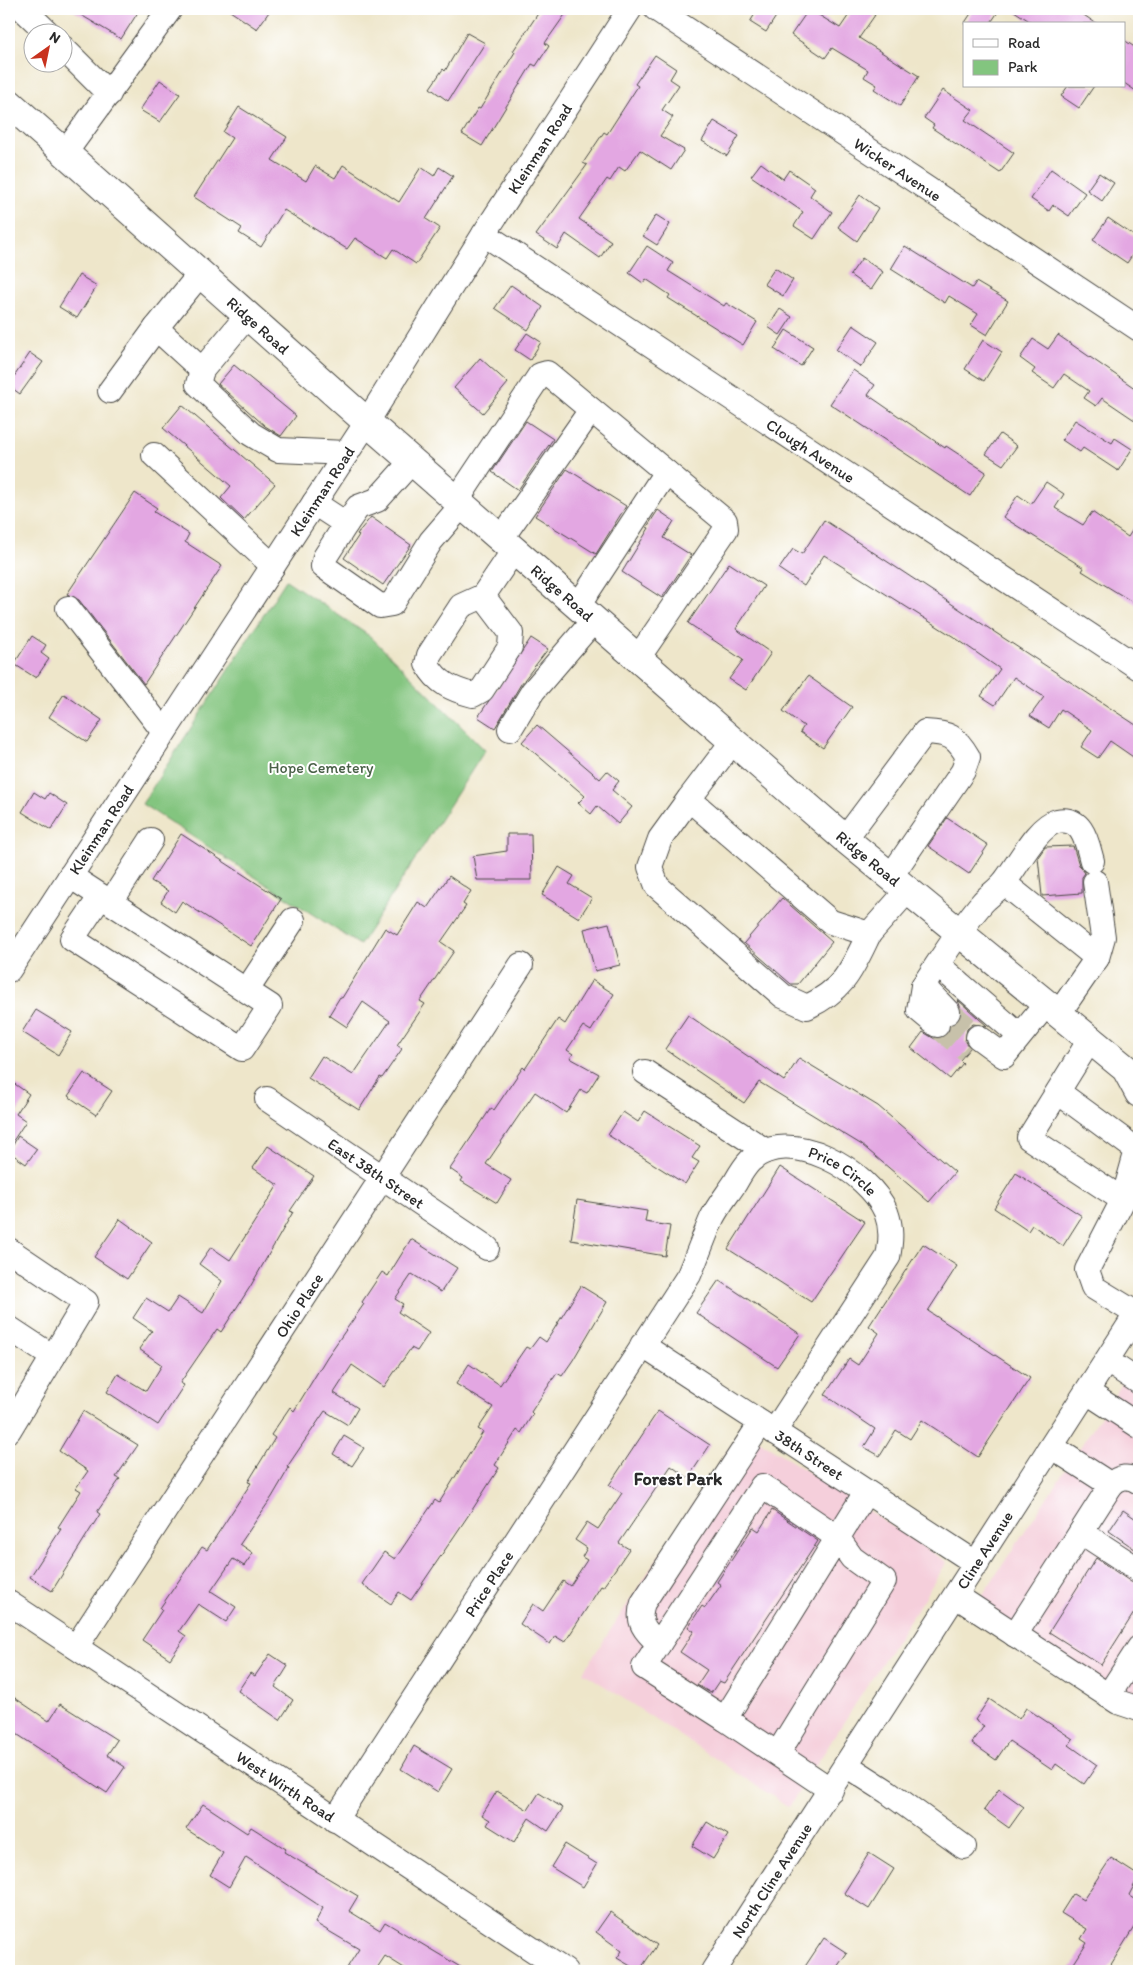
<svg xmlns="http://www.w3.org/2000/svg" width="1148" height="1980" font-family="Itim,sans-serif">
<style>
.built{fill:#f5cfdb}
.green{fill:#83c57f;stroke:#577855}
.building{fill:#e3a7e2}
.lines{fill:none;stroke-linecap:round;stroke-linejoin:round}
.minor-tunnel{stroke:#c7c1aa;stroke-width:24;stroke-dasharray:24 12;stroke-linecap:butt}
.minor-casing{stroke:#484743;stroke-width:26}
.major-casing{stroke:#484743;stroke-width:30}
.minor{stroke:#fff;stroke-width:24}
.major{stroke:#fff;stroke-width:28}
.labels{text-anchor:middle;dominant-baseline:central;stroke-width:4;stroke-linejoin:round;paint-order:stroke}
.street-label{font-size:16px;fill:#2b2b2b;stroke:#fff}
.park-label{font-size:16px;fill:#4a6148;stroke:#fff}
.neighbourhood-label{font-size:18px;font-weight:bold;fill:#2b2b2b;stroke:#fff}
</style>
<rect width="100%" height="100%" fill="#fff"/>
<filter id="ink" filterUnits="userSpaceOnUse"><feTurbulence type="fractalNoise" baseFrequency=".02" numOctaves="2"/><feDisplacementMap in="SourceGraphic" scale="10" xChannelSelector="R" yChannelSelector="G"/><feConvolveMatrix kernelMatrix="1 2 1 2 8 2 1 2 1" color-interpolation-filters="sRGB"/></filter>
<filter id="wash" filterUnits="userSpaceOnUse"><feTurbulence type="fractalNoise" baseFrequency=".0096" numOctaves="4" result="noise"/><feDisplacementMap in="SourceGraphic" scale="20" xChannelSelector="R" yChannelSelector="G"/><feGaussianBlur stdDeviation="1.12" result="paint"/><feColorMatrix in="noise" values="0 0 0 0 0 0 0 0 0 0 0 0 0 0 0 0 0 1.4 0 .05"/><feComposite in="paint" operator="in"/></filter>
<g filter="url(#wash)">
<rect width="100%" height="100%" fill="#eee6ca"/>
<g class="built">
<path d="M1139,1358V1714L974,1608Z"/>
<path d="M742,1429L947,1562L789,1807L583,1672Z"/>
</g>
<path class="green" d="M286,580L371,637L485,750L360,945L142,804Z"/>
<g id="blocks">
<g class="building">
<path d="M71,9H140L121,39Z"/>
<path d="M227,9H271L257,29Z"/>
<path d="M541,9H569L545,43L549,46L536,66L532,64L482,146L462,134L478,108L480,109L515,52L513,51Z"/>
<path d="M758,9H766L777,15L766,32L750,22Z"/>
<path d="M809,9L840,28L853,9H865L875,15L859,38L919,76L900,106L874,89L877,85L864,77L868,70L832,48L825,58L791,35Z"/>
<path d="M974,9H1000L990,24H964Z"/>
<path d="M1011,9H1075L1097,24H1034Z"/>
<path d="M467,33L485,43L448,101L430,88L443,69L445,71Z"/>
<path d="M1124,40L1139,50V93L1124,83Z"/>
<path d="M655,55L676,69L670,79L679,85L662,110L673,117L660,136L684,150L671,170L640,150L625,171L619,167L610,181L607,179L579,219L611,241L600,258L566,234L557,249L536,235L587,165L583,163L604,132L607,134L638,86L635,84Z"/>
<path d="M160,80L180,94L160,122L140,110Z"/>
<path d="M1068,86H1094L1079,108L1061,96Z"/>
<path d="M943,90L973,110L965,120L1014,153L1000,173L932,128L934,125L924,118Z"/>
<path d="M239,107L287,137L272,160L306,181L315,166L335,178L343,165L399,202L421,167L434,176L439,167L453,176L426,219L440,228L416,264L393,249L387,258L355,238L347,249L284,210L261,247L239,233L242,228L194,197L232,138L223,132Z"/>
<path d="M714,121L739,136L727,156L702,141Z"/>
<path d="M761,163L783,179L789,170L815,188L810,196L832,212L814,239L794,226L803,212L751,176Z"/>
<path d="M1051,169L1085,193L1069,216L1053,205L1049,211L1031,199Z"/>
<path d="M1099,173L1114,183L1102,201L1087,190Z"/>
<path d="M860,195L878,208L857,241L838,227Z"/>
<path d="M656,215L670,224L657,245L643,236Z"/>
<path d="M1108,218L1139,239V245L1127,263L1093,240Z"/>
<path d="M647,246L673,263L668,271L724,306L726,303L757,322L743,345L668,298L670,295L646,279L643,283L629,273Z"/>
<path d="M905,246L972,288L976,282L1008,301L987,335L971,325L978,314L949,296L945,303L891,269Z"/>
<path d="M862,258L883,272L871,290L850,275Z"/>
<path d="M775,268L793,280L783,296L764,284Z"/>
<path d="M79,275L97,286L77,318L59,307Z"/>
<path d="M511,285L543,307L528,330L495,308Z"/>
<path d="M780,309L792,317L780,335L768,327Z"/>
<path d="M853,325L878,342L861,367L836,350Z"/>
<path d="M786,330L813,347L801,366L774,349Z"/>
<path d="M527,333L541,342L530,360L515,350Z"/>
<path d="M1058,335L1139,391V423L1102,398L1096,406L1084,398L1089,391L1064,374L1054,388L1032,373L1035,369L1020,358L1033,339L1048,349Z"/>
<path d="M983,340L1002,352L984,381L965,369Z"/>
<path d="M30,353L43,362L20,394L9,386V384Z"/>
<path d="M480,358L508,383L483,413L454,388Z"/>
<path d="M234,365L296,416L281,436L265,426L218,384Z"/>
<path d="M853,370L875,385L868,395L945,448L946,446L986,472L970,496L830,404Z"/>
<path d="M182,405L275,484L244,520L221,498L231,486L163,428Z"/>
<path d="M1075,420L1112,443L1115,438L1132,449L1118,471L1083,448L1080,452L1062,440Z"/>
<path d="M526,421L553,439L518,490L492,472Z"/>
<path d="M1000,434L1017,446L1003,465L986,454Z"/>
<path d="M567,469L626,506L596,554L535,516Z"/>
<path d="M1046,482L1064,494L1055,508L1083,525L1092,512L1128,537L1139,520V606L1082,571L1084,568L1003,517L1018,495L1031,504Z"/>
<path d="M135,493L157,508L154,512L189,534L185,542L222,566L144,684L79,600L67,594Z"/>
<path d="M658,510L674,521L664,538L691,555L662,598L622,572L649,528L647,527Z"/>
<path d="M371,517L411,545L383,585L344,558L359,535L357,534Z"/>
<path d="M824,520L1139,727V761L1110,741L1098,758L1081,747L1092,730L1061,709L1049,728L1030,716L1044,697L1014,677L995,705L981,696L1000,669L954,637L824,555L804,586L779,569L793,549L802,554Z"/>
<path d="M729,563L764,586L736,629L771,653L746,690L729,679L743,660L688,623Z"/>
<path d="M32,636L46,645L41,653L49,659L36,678L14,664Z"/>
<path d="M531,638L548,649L521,684L495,728L478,717Z"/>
<path d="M808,676L852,707L823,748L800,732L804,726L783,711Z"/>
<path d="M64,694L102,720L87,742L49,717Z"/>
<path d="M537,725L600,779L607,771L619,781L612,790L632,807L618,824L597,806L591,814L578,803L585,796L522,742Z"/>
<path d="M34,792L45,799L49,793L67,805L51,830L22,812Z"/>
<path d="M947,818L988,845L969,874L928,846Z"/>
<path d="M181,834L281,899L251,946L182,901L175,912L161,902L168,891L151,881Z"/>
<path d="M507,834H531L532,880H477L473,856L507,851Z"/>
<path d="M1073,846L1079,865L1085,873L1082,877V893L1042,896L1038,857L1045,847Z"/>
<path d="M559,867L574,876L569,884L592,898L579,918L542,895Z"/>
<path d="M449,876L471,891L463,904L466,906L441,942L454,951L420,1001L425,1004L397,1045L402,1049L382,1078L380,1077L359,1110L308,1078L322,1056L353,1075L390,1021L363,1002L347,1027L329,1015L340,997L342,998L385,928L397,935L418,902L427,908Z"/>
<path d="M782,898L832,942L798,984H791L744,943Z"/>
<path d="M609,923L620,965L595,971L584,929Z"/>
<path d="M592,980L614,994L591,1031L583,1026L567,1050L573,1054L570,1058L599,1074L587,1093L581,1090L566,1113L535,1092L486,1164L511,1180L497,1203L461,1181L463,1178L450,1169L491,1108L494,1110L523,1067L525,1069L558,1019L565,1024Z"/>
<path d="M958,1000L987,1026L973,1024L967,1029L965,1042L970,1048L960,1060L963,1063L950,1079L911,1048L923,1032L935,1039L947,1034L950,1025L957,1022L961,1016V1009Z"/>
<path d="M36,1010L72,1032L58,1055L22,1032Z"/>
<path d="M688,1015L784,1081L799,1058L878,1106L955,1172L929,1202L862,1145L759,1082L744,1103L665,1049Z"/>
<path d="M84,1073L112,1091L96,1115L68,1096Z"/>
<path d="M9,1080L29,1094L16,1114L26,1121L9,1147Z"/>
<path d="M645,1111L700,1146L692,1158L699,1162L685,1184L608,1135L623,1112L638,1122Z"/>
<path d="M18,1136L37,1149L26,1164L9,1152Z"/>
<path d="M268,1146L314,1176L290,1211L293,1212L250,1287L221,1332L217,1329L180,1383L184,1385L158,1425L107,1392L118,1374L146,1391L162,1365L139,1349L152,1331L133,1318L146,1298L168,1312L178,1297L203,1313L222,1281L199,1264L211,1247L230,1260L278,1185L253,1168Z"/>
<path d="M780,1167L865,1222L811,1302L728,1249Z"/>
<path d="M1016,1173L1082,1216L1063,1246L1032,1225L1028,1231L994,1208Z"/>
<path d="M577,1200L647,1211L645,1222L670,1226L665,1256L571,1240Z"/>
<path d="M120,1219L152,1242L127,1279L94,1257Z"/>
<path d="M411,1239L457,1268L441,1292L412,1274L395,1299L403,1304L398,1312L429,1333L417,1351L411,1348L384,1387L352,1365L334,1393L358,1408L348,1425L325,1411L287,1467L289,1468L272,1497L240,1544L253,1553L244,1566L233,1559L211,1591L236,1607L226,1622L198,1604L179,1631L186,1636L170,1659L142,1640L162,1610L160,1608L202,1547L207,1550L251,1483L248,1482L275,1438L271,1435L290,1407L294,1411L327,1357L364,1304L362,1302L382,1272L388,1276Z"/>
<path d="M923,1244L957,1266L928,1311L1030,1378L978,1457L922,1420L910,1439L896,1430L880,1456L864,1447L875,1429L825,1395L849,1359L858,1365L879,1333L869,1326Z"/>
<path d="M719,1280L800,1334L777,1367L696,1313Z"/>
<path d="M581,1286L607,1302L573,1360L562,1376L557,1373L531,1412L533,1414L521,1433L517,1430L495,1465L499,1468L474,1507L411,1600L399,1592L391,1604L362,1584L384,1552L395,1559L435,1500L439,1503L483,1432L478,1429L493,1407L456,1384L469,1364L500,1385L526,1347L530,1349L539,1337L546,1342Z"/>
<path d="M83,1411L138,1445L116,1477L120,1479L97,1512L100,1514L52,1591L30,1577L61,1529L58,1527L81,1491L76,1488L88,1471L59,1451Z"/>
<path d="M658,1411L710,1445L688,1478L671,1466L619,1543L629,1549L603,1587L601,1586L565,1642L555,1636L550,1644L520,1624L533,1604L543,1611L563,1581L570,1586L587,1560L582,1557L587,1548L575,1540L587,1522L598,1529L622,1493L609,1485Z"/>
<path d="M344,1436L364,1448L352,1466L333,1454Z"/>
<path d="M772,1510L818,1541L724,1683L719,1681L711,1693L697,1685L707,1670L680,1652L694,1631L688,1627L702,1606L705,1608L721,1585L717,1582L753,1527L759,1531Z"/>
<path d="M1123,1510L1139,1521V1552L1109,1531Z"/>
<path d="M1096,1558L1131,1582L1139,1584V1605L1101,1665L1049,1632Z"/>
<path d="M270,1654L288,1666L275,1687L293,1700L280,1720L238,1691L250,1673L255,1676Z"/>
<path d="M9,1694L49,1721L60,1704L117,1740L107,1755L125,1767L107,1793L9,1729Z"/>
<path d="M989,1699L1019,1719L1026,1708L1073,1739L1069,1745L1097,1765L1084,1784L1056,1764L1052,1770L1009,1741L996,1760L972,1743L984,1726L975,1720Z"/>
<path d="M414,1746L452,1769L438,1792L401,1769Z"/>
<path d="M999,1789L1024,1807L1009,1828L984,1810Z"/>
<path d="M497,1791L528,1810L539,1793L563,1808L548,1831L529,1818L514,1842L487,1825L490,1820L482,1815Z"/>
<path d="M203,1804L247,1833L251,1827L286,1849L284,1852L358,1896L349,1911L380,1930L385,1922L467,1971H409L385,1956L375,1971H345L359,1949L315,1923L323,1908L246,1857L229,1887L210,1875L223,1853L186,1829Z"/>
<path d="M707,1822L728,1835L713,1859L692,1846Z"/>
<path d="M565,1844L597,1864L583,1887L551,1867Z"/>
<path d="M869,1853L894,1869L869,1909L844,1893Z"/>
<path d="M1111,1858L1139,1876L1129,1895L1139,1902V1919L1107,1971H1069L1087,1943L1081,1939L1087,1929L1061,1913L1073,1894L1083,1900Z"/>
<path d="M610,1912L657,1945L639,1971L617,1958L622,1951L596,1932Z"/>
<path d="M824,1938L847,1953L834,1971H802Z"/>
</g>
</g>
</g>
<g filter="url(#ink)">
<use href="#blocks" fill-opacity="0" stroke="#484743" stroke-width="1"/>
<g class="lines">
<g class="minor-tunnel">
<path d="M948,1012L978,1037"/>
<path d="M937,1025L967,1051"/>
</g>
<defs>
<g id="minor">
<path d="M23,9L47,32"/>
<path id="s1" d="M656,9L1139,329"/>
<path d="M62,47L109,94"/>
<path d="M65,153L170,9"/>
<path id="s2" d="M484,234L1139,668"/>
<path d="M247,316L202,370L198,384L251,434L278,450L347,453"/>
<path d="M156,328L202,370"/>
<path d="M110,391L156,328L200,274"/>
<path d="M154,455L273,566"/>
<path d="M457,500L540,375L547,373L725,521L726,529L638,658"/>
<path d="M314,503L346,524L358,507L377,500L412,461"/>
<path d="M346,524L325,557L323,566L380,606L392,604L431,541L462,505"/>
<path d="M501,539L591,410"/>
<path d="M483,596L511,633L510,647L482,690L473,695C453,690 437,683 427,664L429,655L461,606Z"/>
<path d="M483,596L514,550"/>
<path d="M578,606L666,472"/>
<path d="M68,608L164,732"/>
<path d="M510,729L533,691L594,620"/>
<path d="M733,741L689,799L831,922L869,934L908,890"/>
<path d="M689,799L660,839L650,867L657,886L783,996L807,1007C845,989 852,969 869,934"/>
<path d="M845,839L925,732C949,733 956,736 968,757L963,771L891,876"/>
<path d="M70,876L270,1006L242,1049L72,939L101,896"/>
<path d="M1095,882L1103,937L1097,958"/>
<path d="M1004,883L1097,958L1059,1013"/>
<path d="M111,902L151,840"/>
<path d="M938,965L1019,1035"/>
<path id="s3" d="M9,970L367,422L484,234L630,9"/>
<path d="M923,986L919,1010L937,1025"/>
<path d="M247,990L293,920"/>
<path d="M948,1012L923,986C942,958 960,928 983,902C990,895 999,889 1005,881C1018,865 1037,826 1057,821C1083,816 1087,843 1092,861"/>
<path d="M978,1037L1004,1056L1047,1003"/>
<path d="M1091,1038L1029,1138L1123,1200L1087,1270L1093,1287L1137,1314"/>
<path d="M645,1072L766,1151"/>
<path d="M1058,1092L1137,1150L1123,1200"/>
<path id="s4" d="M267,1099L487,1248"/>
<path d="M9,1250L86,1302L53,1357L9,1328"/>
<path id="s5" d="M642,1345L977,1564"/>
<path d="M1107,1361L1139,1382"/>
<path d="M1087,1392L1139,1426"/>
<path d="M9,1430L53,1357"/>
<path d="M1052,1447L1111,1485"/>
<path d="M1081,1532L1139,1570"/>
<path d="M956,1596L1118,1702L1139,1709"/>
<path id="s6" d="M9,1603L565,1971"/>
<path d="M1015,1635L1111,1485C1119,1476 1129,1475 1139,1482"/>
<path d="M659,1644C645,1631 636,1622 643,1603L761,1423"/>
<path id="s7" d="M76,1647L521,965"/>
<path d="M1108,1696L1139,1648"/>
<path d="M725,1719L831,1790"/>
<path d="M778,1753L884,1581L852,1558L837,1537L762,1486L644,1667L725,1719L866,1492"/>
<path d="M846,1765L888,1792L964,1847"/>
<path id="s8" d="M335,1820L689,1275C697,1256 704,1237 712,1218C718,1206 727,1195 735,1183C739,1176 744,1167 750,1161C789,1124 869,1171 886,1212C892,1228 891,1241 888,1257L774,1432"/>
<path id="s9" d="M713,1971L1139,1310"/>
</g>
<g id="major">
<path id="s10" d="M9,103L367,422L845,839L1126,1069L1139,1093"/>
</g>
</defs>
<use href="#minor" class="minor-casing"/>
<use href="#major" class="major-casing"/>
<use href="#minor" class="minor"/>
<use href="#major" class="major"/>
</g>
</g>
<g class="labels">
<g class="street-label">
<text stroke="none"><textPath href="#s3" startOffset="978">Kleinman Road</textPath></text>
<text stroke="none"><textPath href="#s1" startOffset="290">Wicker Avenue</textPath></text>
<text stroke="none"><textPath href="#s10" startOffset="334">Ridge Road</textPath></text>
<text stroke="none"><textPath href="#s2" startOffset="392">Clough Avenue</textPath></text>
<text stroke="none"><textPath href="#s3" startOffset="572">Kleinman Road</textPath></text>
<text stroke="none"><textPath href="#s10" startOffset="739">Ridge Road</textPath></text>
<text stroke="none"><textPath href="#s3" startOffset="168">Kleinman Road</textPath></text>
<text stroke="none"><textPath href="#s10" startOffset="1144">Ridge Road</textPath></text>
<text stroke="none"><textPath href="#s4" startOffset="132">East 38th Street</textPath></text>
<text stroke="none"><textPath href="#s8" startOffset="882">Price Circle</textPath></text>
<text stroke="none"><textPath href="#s7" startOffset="408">Ohio Place</textPath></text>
<text stroke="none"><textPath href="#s5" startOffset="200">38th Street</textPath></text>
<text stroke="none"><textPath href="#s9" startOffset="501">Cline Avenue</textPath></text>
<text stroke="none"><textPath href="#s8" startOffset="282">Price Place</textPath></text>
<text stroke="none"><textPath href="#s6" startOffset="332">West Wirth Road</textPath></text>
<text stroke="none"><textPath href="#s9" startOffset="108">North Cline Avenue</textPath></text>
</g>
<g class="park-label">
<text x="321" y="767">Hope Cemetery</text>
</g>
<g class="neighbourhood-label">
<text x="678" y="1479">Forest Park</text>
</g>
</g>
<rect width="1148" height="1980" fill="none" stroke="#fff" stroke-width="30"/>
<rect x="963" y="22" width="162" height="65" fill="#ffffff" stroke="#aaaaaa"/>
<rect x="973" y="39" width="25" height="8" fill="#ffffff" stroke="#aaaaaa"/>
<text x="1008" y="48" font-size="15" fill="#2b2b2b">Road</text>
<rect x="973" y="60" width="25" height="15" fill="#83c57f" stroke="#aaaaaa"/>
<text x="1008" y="72" font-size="15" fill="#2b2b2b">Park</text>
<g transform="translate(48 48) rotate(33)"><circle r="24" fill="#ffffff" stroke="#aaaaaa"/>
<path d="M0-4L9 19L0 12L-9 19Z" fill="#c8321e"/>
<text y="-8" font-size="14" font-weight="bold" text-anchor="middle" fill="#2b2b2b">N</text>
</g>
</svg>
